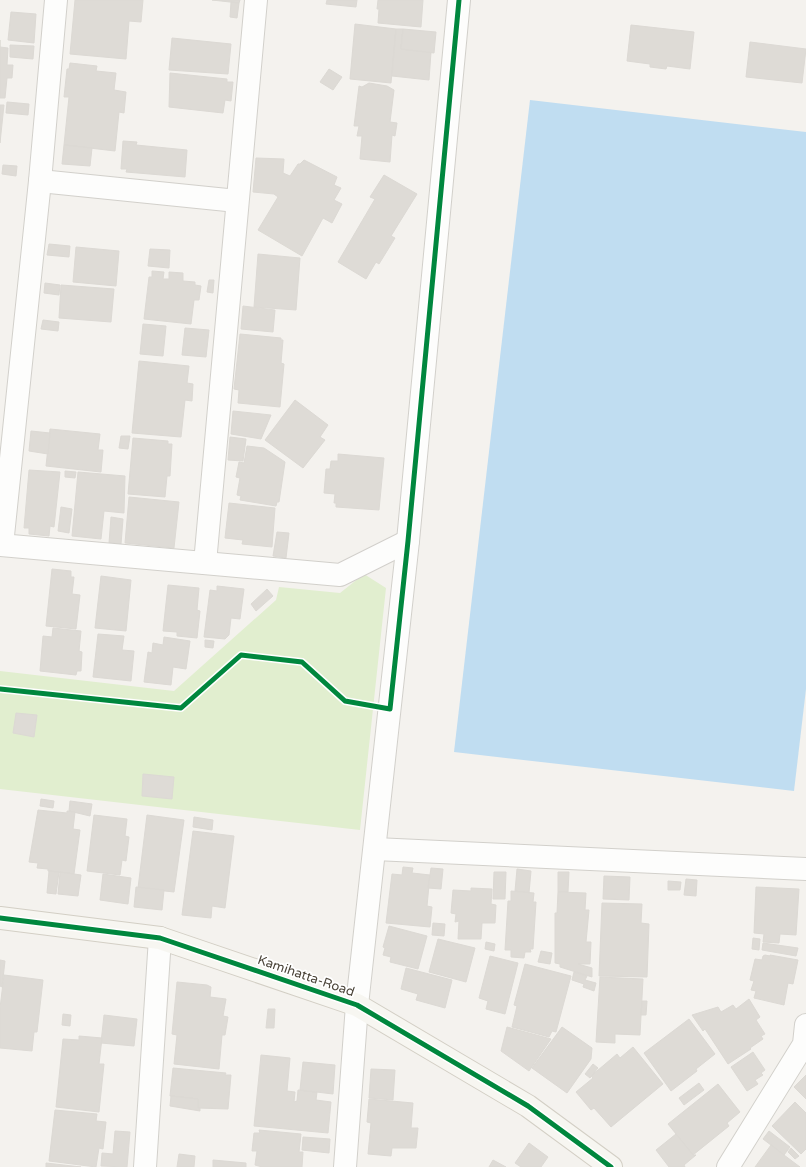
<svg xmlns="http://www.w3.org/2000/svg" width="806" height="1167" font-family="'Varela Round',sans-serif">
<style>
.green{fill:#e1eecf}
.water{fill:#c0ddf1}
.building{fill:#dedbd6;stroke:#dcd9d4}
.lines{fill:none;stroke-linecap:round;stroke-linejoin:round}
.street-casing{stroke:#d2d0cb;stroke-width:24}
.secondary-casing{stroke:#d3cfc5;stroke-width:24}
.street{stroke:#fdfdfc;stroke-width:22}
.secondary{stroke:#f7f6f1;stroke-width:22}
.cycleway-casing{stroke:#fff;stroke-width:8}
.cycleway{stroke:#00873e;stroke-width:5}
.labels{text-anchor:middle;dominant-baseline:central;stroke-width:3.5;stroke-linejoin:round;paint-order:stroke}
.street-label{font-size:13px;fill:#4b4439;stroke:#fff}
</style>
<rect width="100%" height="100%" fill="#f4f2ee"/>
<path class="green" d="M364,574L386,588L360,830L0,789V671L174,691L276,600L279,587L340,593Z"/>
<path class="water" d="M530,100L806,132V689L794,791L454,752Z"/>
<g class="building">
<path d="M75,0H143L141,22L129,21L126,59L70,54Z"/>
<path d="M212,0H240L239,3Z"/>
<path d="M327,0H357L356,7L326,4Z"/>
<path d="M378,0H423L421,27L378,23L379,9H377Z"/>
<path d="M231,2L239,3L237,18L230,17Z"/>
<path d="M11,12L36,14L34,43L8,40Z"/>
<path d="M355,24L396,29L391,83L350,79Z"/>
<path d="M631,25L694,32L690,69L667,66L666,69L650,67V64L627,61Z"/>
<path d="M396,29H403L401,49L431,52L429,80L392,76Z"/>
<path d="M403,29L436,32L434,53L401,49Z"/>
<path d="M172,38L231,44L228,74L169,70Z"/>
<path d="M0,40V47L8,48L7,65H13L12,78H7L5,98H0Z"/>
<path d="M750,42L806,49L802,83L746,77Z"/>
<path d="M10,45L34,46L33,59L10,57Z"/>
<path d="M70,63L97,66L96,71L116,73L114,90L126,92L124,113L119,112L115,151L64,145L69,97H64L67,69H69Z"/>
<path d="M329,69L342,77L333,90L320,82Z"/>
<path d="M170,73L227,79V82H233L231,101L225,100L223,113L169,107Z"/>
<path d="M369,83L387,86L394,90L390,122L397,123L395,136L392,135L390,162L360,159L362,136H357L359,126H354L359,86L362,87Z"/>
<path d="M7,102L29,104L28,115L6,113Z"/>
<path d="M0,105H4L0,143Z"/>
<path d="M123,141L137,142L136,145L187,150L185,177L126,172L127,169H121Z"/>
<path d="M64,145L92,148L90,166L62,164Z"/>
<path d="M256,158L284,159L283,173L290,176L298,164H300L304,160L337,177L334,185L341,188L334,200L342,204L332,223L323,218L302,256L258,230L278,197L274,194L253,192Z"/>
<path d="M3,165L17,166L16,176L2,174Z"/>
<path d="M384,175L417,194L391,236L395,238L379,264L376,262L366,279L338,262L375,199L370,197Z"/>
<path d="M49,244L70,246L69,257L47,255Z"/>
<path d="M76,247L119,251L116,286L73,282Z"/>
<path d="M150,249L170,250L169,268L148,266Z"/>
<path d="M258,254L300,258L296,310L254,307Z"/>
<path d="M152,271L164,272L163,279H169V272L183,273V281L195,282V285L201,286L199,300H194L191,324L144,319L149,277H152Z"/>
<path d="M209,280H214L213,293L207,292Z"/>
<path d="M45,283L60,285L59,295L44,293Z"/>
<path d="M61,285L114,289L111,322L59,318Z"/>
<path d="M243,306L275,310L273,332L241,329Z"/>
<path d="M43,320L59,322L58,331L41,329Z"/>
<path d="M143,324L166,326L163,356L140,354Z"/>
<path d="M185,328L209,330L206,357L182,355Z"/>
<path d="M240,334L281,338V340H283L281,363L284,364L280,407L238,403L239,390L234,389Z"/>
<path d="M139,361L189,366L187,383L193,384L192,401L185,400L181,437L132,433Z"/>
<path d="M295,400L328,425L320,437L325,440L303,468L265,440Z"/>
<path d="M233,411L271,415L261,439L231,434Z"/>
<path d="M50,429L100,434L98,450H103L101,472L46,466Z"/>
<path d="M31,431L50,433L48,454L29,451Z"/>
<path d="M121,436H130L128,449L119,448Z"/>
<path d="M230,437L246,439L243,461L228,460Z"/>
<path d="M133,438L168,441V444H172L170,476H167L165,497L128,494Z"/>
<path d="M247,446L264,448L285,462L279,502H277L276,506L240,500L241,496L237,495L240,478L236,477L239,462L244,463Z"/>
<path d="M338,454L384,458L379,510L336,507V503H334L335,494L324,493L326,469H330L331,461H338Z"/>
<path d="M29,470L60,472L54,527L50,526L49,536L29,534V528H24Z"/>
<path d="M65,471L76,472L75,478L65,477Z"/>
<path d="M78,472L125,476L124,513L104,511L101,539L72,536Z"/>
<path d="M129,497L179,502L174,548L125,543Z"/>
<path d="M229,503L275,508L272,547L242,544L243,540L225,538Z"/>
<path d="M61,507L72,509L69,533L58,531Z"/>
<path d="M111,517L123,519L121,544L109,543Z"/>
<path d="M277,532L289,533L286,558L273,556Z"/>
<path d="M52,569L71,571V577H74L72,594L80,595L76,629L46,626Z"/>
<path d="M101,576L131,580L126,631L95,628Z"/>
<path d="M168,585L199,588L197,610L200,611L197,638L177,636V632L163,631Z"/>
<path d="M217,586L244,589L240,619L231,618L229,635L225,639L204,637L210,590L217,591Z"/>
<path d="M267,589L273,596L256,611L251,604Z"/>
<path d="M53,628L81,631L79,651L82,652L81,671H77L76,675L40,671L43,636L52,637Z"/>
<path d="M98,634L124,636L122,650L134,651L131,681L93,677Z"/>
<path d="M164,637L190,641L186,669L173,667L171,685L144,682L148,652L152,653L153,643L163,645Z"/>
<path d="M205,640L214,641L213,648L205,647Z"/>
<path d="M16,713L37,715L34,737L13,733Z"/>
<path d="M143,774L174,777L172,799L142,796Z"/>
<path d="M41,799L54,801L53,808L40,806Z"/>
<path d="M70,801L92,804L90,816L69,811Z"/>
<path d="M38,810L67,813V811L75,812L73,829L80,830L74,874L48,871V869L37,868L38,863L29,862Z"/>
<path d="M94,815L127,819L125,836L129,837L126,861L122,860L120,875L87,871Z"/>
<path d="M147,815L184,820L174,892L138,888Z"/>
<path d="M194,817L213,820L212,830L193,827Z"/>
<path d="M193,831L234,836L225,908L212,906L211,918L182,915Z"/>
<path d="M403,867L413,868L412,873L430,875L427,906L432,907L430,927L386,923L392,874L402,875Z"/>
<path d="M431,868L443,869L441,889L428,888Z"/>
<path d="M517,869L531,871L529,893L515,891Z"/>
<path d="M49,871L59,872L56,894L47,893Z"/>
<path d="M60,872L81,875L78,896L58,894Z"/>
<path d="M494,872H506L505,899H493Z"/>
<path d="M558,872H569L568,892H558Z"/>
<path d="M103,874L131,878L128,904L100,900Z"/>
<path d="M604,876L630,877L629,900L603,899Z"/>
<path d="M686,879L697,880L696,896L684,895Z"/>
<path d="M668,881L681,882L680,890H668Z"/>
<path d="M136,887L164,890L162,910L134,907Z"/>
<path d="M756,887L799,889L796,935L780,934L779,943L763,942L764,934L754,933Z"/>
<path d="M471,888L492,889L491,904L496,905L495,923H482L481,939H458L459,921L455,922L456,914L451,913L453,890L471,891Z"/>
<path d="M511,891L534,893L533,902H536L533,949H530L531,952H525L524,958L511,957V950H505L508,901H511Z"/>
<path d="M558,892L586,893L585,910H589L586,942H591L590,964H578L592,968V977L560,967V964L555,963V913H557Z"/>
<path d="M602,903L642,904L641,923L649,924L647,977L599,976Z"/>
<path d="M433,923L445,924L444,936L432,935Z"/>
<path d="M389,926L427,936L418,969L390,962L391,957L383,955L385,948L383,947Z"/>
<path d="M753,938L760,939L759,950L752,949Z"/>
<path d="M438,939L475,948L466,982L429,972Z"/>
<path d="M486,942L495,944L494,951L485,949Z"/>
<path d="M763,943L798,948L796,956L762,950Z"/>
<path d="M541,951L552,953L550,964L538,962Z"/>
<path d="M765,955L770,956V955L798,960L793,984L788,983L784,1005L754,998L756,991L751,990L754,981L750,980L755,959L762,960L763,956Z"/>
<path d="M490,956L518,963L505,1014L486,1009L488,1001L479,998Z"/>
<path d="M0,960L5,961L2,987L0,986Z"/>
<path d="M525,964L571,976L556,1032L552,1031L549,1037L512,1027L517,1006L514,1005Z"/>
<path d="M406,968L452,980L445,1008L416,1000L418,994L401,989Z"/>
<path d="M574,972L587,976L585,980L596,983L594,991L583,987L584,984L572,980Z"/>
<path d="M4,975L43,980L37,1032H34L32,1051L0,1048V1008Z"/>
<path d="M600,977L643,979L640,1035L615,1034V1043L596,1042Z"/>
<path d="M177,982L207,985L211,987L210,997L226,999L223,1016L228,1017L225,1035H222L219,1069L174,1064L177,1035L172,1034Z"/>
<path d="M749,999L760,1017L756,1020L765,1034L761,1036L763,1039L750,1048L751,1049L728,1064L705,1029L703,1031L692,1015L718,1007L721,1012L733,1005L736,1009Z"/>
<path d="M642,1001H647L646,1015H641Z"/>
<path d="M268,1009H275L274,1028H266Z"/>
<path d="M63,1014L71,1015L70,1026L62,1025Z"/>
<path d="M104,1015L137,1019L134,1046L101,1043Z"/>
<path d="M689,1019L715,1054L696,1069L697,1071L671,1091L644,1053Z"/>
<path d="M507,1027L551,1039L529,1071L501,1051Z"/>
<path d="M562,1027L592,1048L591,1059L567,1093L532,1068Z"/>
<path d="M79,1036L102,1038L99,1064H104L99,1112L56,1107L63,1039L79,1040Z"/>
<path d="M633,1047L663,1084L611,1127L594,1108L591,1110L576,1092L593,1078L591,1076L617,1054L620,1058Z"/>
<path d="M753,1052L765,1070L761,1073L763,1075L755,1080L758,1084L747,1091L731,1067Z"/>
<path d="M261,1055L290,1058L287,1091L295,1092L294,1102L297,1101L298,1090L317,1092L316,1100L331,1102L328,1133L254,1126Z"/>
<path d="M303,1062L335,1065L333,1094L300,1090Z"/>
<path d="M593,1064L598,1068L590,1078L585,1074Z"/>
<path d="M173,1068L226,1073L225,1075H231L228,1109L198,1108V1099L170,1096Z"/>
<path d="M371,1069L395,1070L393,1100L369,1098Z"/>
<path d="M806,1075V1099L794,1087Z"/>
<path d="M699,1083L704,1090L684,1105L679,1098Z"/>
<path d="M718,1084L740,1112L727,1123L729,1126L693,1155L668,1124Z"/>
<path d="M171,1096L198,1099V1108H200V1111L170,1106Z"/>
<path d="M369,1099L413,1103L411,1128H418L416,1148H392L391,1156L368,1154L371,1123L367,1122Z"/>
<path d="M795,1102L806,1113V1149L801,1154L772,1126Z"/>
<path d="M55,1110L97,1114L96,1121L106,1122L103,1149L99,1148L96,1167L49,1161Z"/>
<path d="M259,1130L301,1134L299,1152H303L302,1167H262L255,1165L257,1151H252L254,1133H260Z"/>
<path d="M115,1131L130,1132L127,1167L101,1166L102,1153L113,1154Z"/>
<path d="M769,1131L790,1147L784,1155L763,1139Z"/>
<path d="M676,1134L693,1155H696L684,1165L685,1167H669L656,1150Z"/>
<path d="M303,1137L330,1139L329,1153L302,1150Z"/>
<path d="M529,1143L548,1157L541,1167H521L515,1163Z"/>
<path d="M771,1145L784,1155L800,1167H755Z"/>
<path d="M791,1148L799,1156L795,1159L788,1152Z"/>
<path d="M179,1154L195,1156L194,1167H177Z"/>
<path d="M213,1160L246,1163V1167H213Z"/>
<path d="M493,1160L506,1167H489Z"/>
<path d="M46,1163L81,1167H46Z"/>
</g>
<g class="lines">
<defs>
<g id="street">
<path d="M40,181L237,201"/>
<path d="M0,545L340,575L408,541"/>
<path d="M2,545L40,181L56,0"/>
<path d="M205,563L256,0"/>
<path d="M375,849L806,869"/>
<path d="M145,1167L160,938"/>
<path d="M345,1167L357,1005L408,541L459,0"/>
<path d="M728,1167L804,1044L806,1025"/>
</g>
<path id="secondary" d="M0,918L160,938L357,1005L528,1106L611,1167"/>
</defs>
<use href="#street" class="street-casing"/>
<use href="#secondary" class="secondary-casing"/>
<use href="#street" class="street"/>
<use href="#secondary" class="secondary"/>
<defs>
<g id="cycleway">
<path d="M0,689L181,708L241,655L302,662L345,701L390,709L408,541L459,0"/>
<path d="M0,918L160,938L357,1005L528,1106L611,1167"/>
</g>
</defs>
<use href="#cycleway" class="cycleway-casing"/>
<use href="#cycleway" class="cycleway"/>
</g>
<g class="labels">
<g class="street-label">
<text transform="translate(306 976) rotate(19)">Kamihatta-Road</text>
</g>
</g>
</svg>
